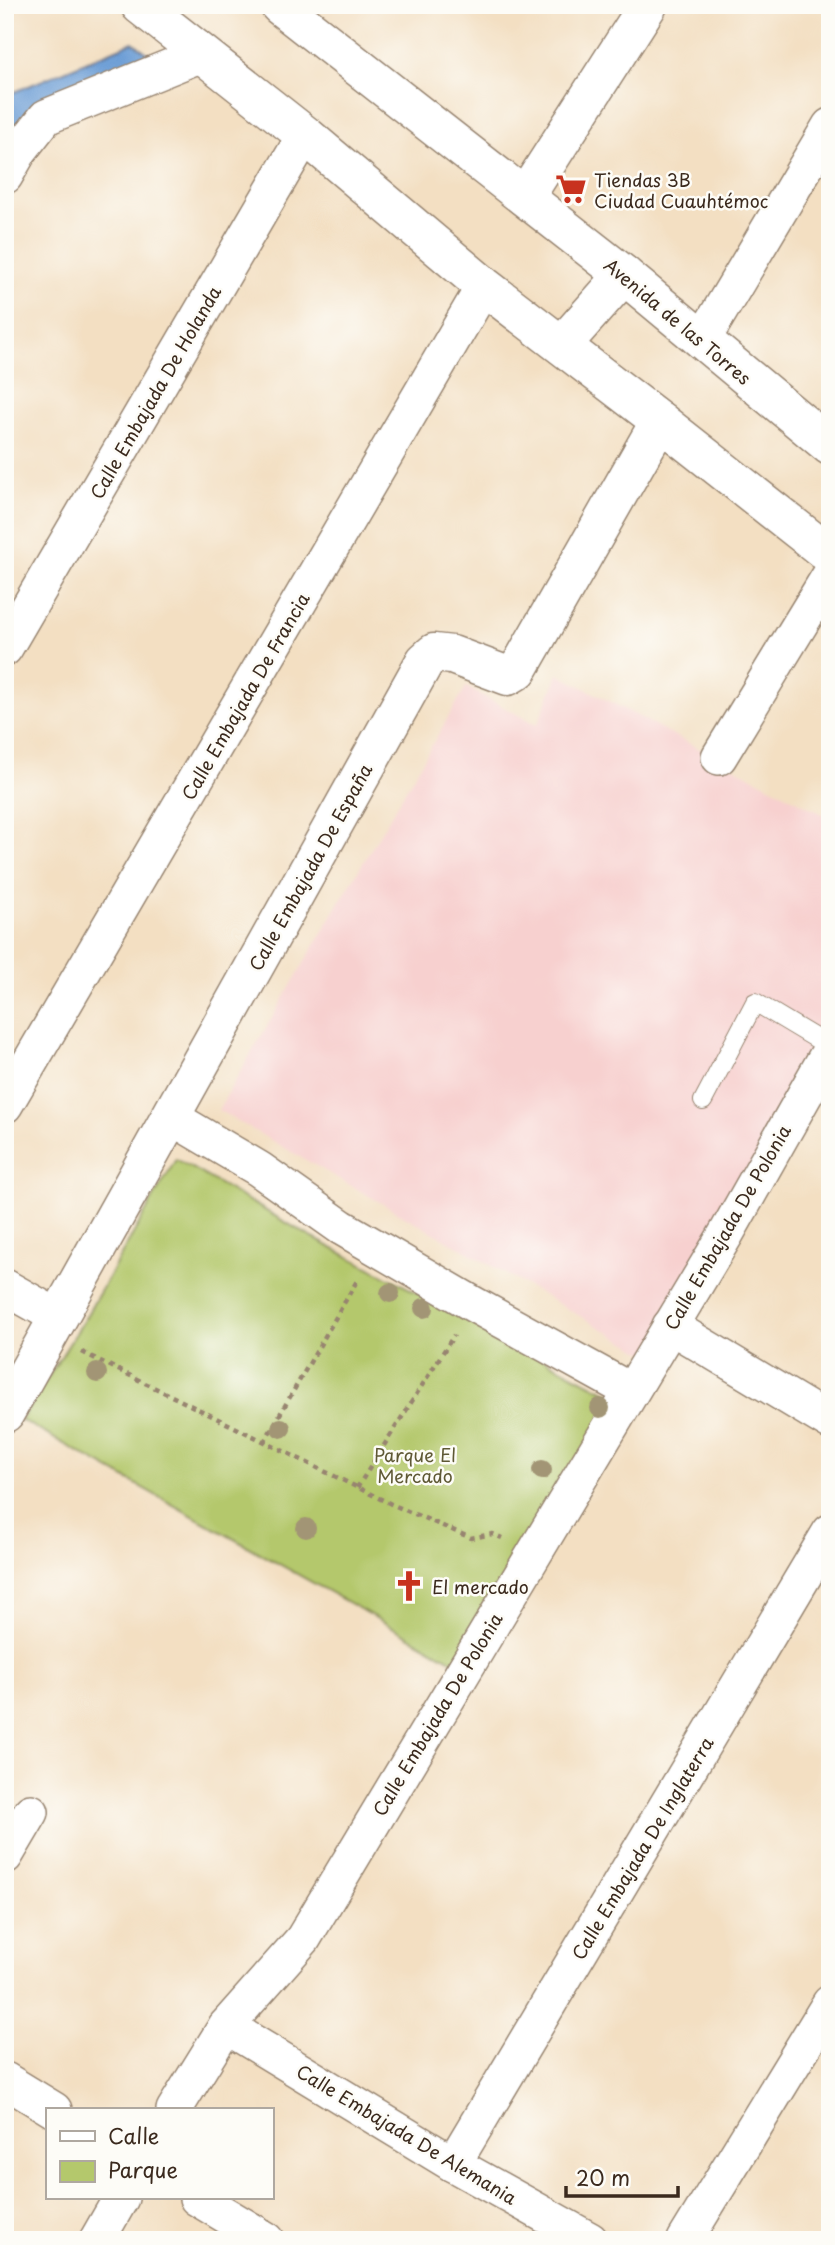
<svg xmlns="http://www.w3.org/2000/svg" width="835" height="2245" font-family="'Playpen Sans',sans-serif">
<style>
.built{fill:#f7d0cf}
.green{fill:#b4c86c;stroke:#787945;stroke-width:2}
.water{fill:#6b9cd5;stroke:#53637a;stroke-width:2}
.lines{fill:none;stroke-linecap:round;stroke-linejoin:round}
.service-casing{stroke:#978470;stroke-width:20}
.minor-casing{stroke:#978470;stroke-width:38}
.tertiary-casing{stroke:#978470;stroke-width:41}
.secondary-casing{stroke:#978470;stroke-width:41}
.path{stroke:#978470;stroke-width:4.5;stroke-dasharray:5 5;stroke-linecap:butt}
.service{stroke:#fff;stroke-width:18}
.minor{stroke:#fff;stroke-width:35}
.tertiary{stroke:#fff;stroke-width:38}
.secondary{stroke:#fff;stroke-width:38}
.tree{fill:#a29574}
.labels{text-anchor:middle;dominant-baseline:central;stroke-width:5;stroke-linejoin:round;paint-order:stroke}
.poi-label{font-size:18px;fill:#3b2a1e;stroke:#fdfcf7;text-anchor:start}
.street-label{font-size:18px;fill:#3b2a1e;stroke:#fdfcf7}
.park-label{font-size:18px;fill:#5f5935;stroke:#fdfcf7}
</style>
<rect width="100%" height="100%" fill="#fdfcf7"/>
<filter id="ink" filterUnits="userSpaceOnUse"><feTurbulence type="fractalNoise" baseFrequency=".0143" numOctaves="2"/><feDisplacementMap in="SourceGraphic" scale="14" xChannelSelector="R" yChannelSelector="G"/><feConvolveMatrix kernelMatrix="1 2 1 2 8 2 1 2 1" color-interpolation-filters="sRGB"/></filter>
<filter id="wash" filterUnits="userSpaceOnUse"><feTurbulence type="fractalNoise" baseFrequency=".00686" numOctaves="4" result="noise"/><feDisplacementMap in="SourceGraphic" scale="28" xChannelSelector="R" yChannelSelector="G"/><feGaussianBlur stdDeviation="1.57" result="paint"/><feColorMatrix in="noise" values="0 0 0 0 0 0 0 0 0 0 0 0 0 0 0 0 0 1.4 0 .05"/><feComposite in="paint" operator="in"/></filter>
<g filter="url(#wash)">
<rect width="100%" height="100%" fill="#f3dfc2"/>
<path class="built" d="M558,674L830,818V1055L650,1356L218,1110L466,687L537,725Z"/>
<path class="green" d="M176,1159L313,1238L633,1406L469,1670L21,1420L81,1325Z"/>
<path class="water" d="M133,42L159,62L5,129V96Z"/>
</g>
<g filter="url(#ink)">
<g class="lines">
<defs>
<path id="service" d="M703,1101L755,1002L830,1047"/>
<g id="minor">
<path d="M5,176L20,150L46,117L202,54"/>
<path d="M702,341L830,126"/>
<path d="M5,648L305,135"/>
<path d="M719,757L830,575"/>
<path d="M5,1105L484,286"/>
<path d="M171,1117L259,1169L341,1227L473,1304L631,1391"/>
<path d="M5,1287L58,1317"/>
<path d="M670,1326L830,1422"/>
<path d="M5,1856L31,1812"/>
<path d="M226,2026L453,2164L590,2240"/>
<path d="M5,2080L54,2110"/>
<path d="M174,2110L226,2026L303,1939L726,1234L830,1050"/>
<path d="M453,2164L830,1532"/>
<path d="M197,2198L267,2240"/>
<path d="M97,2240L121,2198"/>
<path d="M685,2240L830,2003"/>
</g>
<g id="tertiary">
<path d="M525,197L648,5"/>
<path d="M562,345L624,275"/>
<path d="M5,1413L425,661L434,653L452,655L508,676L518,670L660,421"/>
</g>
<g id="secondary">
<path d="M140,5L305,135L484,286L660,421L830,555"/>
<path d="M279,5L624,275L830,446"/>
</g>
</defs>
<use href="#service" class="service-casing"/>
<use href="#minor" class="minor-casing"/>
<use href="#tertiary" class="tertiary-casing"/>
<use href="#secondary" class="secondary-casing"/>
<g class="path">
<path d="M82,1352L391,1504L471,1538L493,1534L502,1538"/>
<path d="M264,1442L358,1279"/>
<path d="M357,1488L454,1335"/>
</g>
<use href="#service" class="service"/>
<use href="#minor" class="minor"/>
<use href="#tertiary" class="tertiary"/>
<use href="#secondary" class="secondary"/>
</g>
<g class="tree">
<circle cx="390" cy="1293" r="10"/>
<circle cx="424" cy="1308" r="10"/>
<circle cx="97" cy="1373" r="10"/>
<circle cx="600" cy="1408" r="10"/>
<circle cx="281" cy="1428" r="10"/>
<circle cx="542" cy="1470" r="10"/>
<circle cx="306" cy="1528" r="10"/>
</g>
</g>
<defs>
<symbol id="supermarket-bare" viewBox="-9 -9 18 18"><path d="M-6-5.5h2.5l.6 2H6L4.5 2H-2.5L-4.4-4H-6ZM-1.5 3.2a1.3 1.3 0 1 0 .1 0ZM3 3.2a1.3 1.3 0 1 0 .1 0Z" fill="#c8321e" stroke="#fdfcf7" stroke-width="2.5" paint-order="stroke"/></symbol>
<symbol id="church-bare" viewBox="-9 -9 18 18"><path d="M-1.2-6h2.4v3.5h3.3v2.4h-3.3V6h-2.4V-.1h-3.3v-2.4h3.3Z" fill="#c8321e" stroke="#fdfcf7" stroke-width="2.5" paint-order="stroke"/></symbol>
</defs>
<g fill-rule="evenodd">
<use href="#supermarket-bare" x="549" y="167" width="44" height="44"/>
<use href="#church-bare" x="387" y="1564" width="44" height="44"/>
</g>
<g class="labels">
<g class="poi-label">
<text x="594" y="179">Tiendas 3B<tspan x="594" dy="21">Ciudad Cuauhtémoc</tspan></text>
<text x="432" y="1586">El mercado</text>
</g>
<g class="street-label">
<text transform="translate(678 321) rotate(40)">Avenida de las Torres</text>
<text transform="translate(155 392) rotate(-60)">Calle Embajada De Holanda</text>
<text transform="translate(245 696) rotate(-60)">Calle Embajada De Francia</text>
<text transform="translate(310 867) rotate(-61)">Calle Embajada De España</text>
<text transform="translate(727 1227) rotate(-60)">Calle Embajada De Polonia</text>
<text transform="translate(437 1714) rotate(-59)">Calle Embajada De Polonia</text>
<text transform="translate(642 1848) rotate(-59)">Calle Embajada De Inglaterra</text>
<text transform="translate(407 2134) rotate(31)">Calle Embajada De Alemania</text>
</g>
<g class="park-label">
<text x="415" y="1454">Parque El<tspan x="415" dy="21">Mercado</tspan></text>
</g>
</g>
<rect width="835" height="2245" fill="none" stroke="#fdfcf7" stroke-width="28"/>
<rect x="46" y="2108" width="228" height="91" fill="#fdfcf7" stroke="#afa8a0" stroke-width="2"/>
<rect x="60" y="2131" width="35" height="10" fill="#ffffff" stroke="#afa8a0" stroke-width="2"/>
<text x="108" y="2144" font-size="21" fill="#3b2a1e">Calle</text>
<rect x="60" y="2161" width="35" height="21" fill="#b4c86c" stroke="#afa8a0" stroke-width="2"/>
<text x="108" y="2178" font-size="21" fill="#3b2a1e">Parque</text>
<path d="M566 2186v10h112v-10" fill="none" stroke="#3b2a1e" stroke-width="3.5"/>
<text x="576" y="2186" font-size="21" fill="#3b2a1e" stroke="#fdfcf7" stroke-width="5" paint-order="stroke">20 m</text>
</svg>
